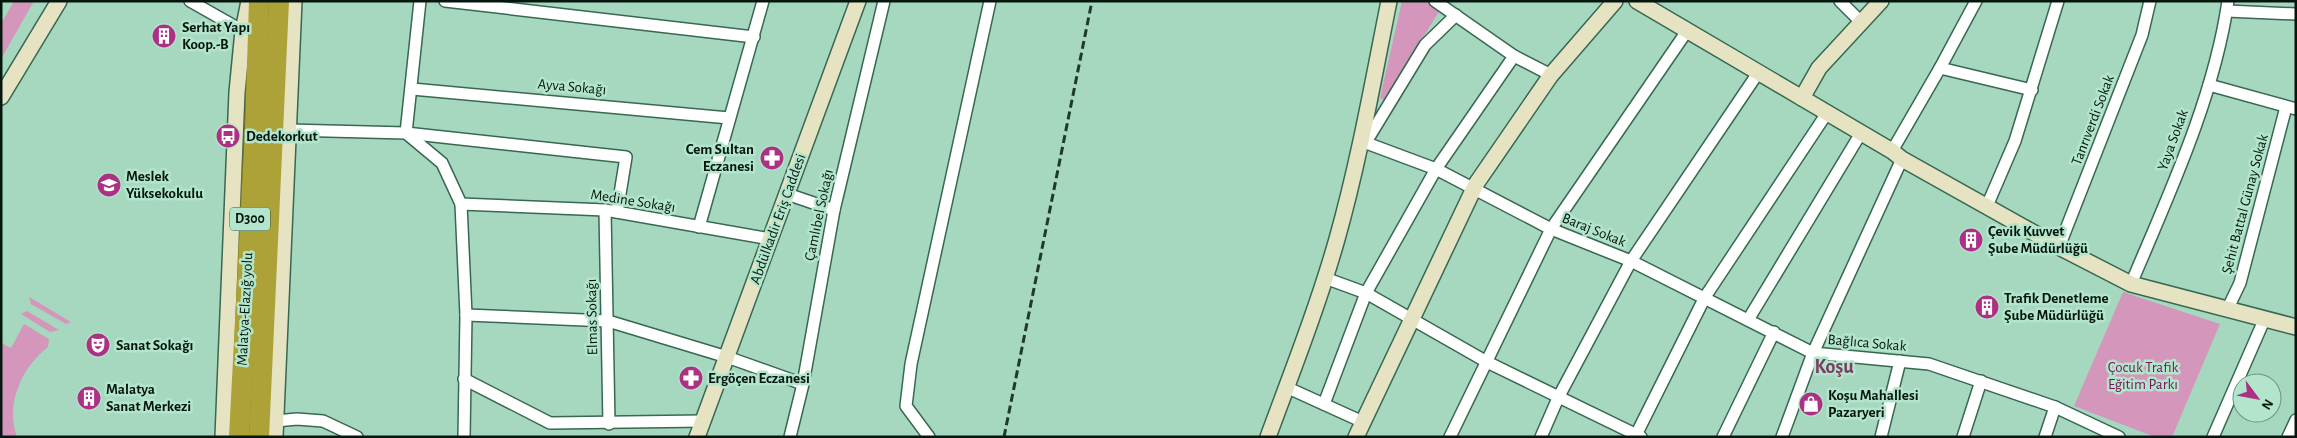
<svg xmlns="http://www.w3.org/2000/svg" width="2297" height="438" font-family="'Alegreya Sans',sans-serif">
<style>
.green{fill:#d596bb}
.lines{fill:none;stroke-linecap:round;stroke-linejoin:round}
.street-casing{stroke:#386752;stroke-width:14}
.secondary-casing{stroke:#386752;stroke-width:18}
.highway-casing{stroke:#717129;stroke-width:22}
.street{stroke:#fff;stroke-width:11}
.secondary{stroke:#e6e3c3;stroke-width:15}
.highway{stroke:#aca237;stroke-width:20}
.rail{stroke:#21392d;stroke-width:3;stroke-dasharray:8 4;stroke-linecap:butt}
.labels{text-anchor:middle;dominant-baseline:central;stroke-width:5;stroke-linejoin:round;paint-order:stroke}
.shield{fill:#b3e5cc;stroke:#385447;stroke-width:1}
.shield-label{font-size:14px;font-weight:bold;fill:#04160e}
.poi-label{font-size:15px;font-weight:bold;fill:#04160e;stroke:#b3e5cc;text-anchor:start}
.street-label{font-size:15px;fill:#04160e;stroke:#b3e5cc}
.park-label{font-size:15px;fill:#771359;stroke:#b3e5cc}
.district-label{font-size:20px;font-weight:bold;fill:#7a3c63;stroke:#b3e5cc}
</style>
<rect width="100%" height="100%" fill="#a6d8bf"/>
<g class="green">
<path d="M14,1H34L1,59V24Z"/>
<path d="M1402,1H1428L1440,10L1384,100L1380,98Z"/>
<path d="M2123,292L2220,324L2172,437H2155L2074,406Z"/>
<path d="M29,297L71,322L66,324L31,304Z"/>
<path d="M27,311L59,330L50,332L21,314Z"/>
<path d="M24,324L49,339L48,347C22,367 5,404 17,437H1V343L11,348Z"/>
</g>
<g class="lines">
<defs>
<g id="street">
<path d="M190,1L243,31"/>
<path d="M420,1L406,133L442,163L461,204L466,315L464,437"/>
<path d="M445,1L754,37"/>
<path d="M1435,1L1514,56L1551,75"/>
<path d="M1840,1L1862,23"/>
<path d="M2227,11L2296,14"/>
<path d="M1940,68L1976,1"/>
<path d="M2209,85L2296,109"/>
<path d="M412,89L729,118"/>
<path d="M289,130L406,133L626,157L617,212"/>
<path d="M1361,141L1436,169L1551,229L1631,261L1813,353L1782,437"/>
<path d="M1366,142L1425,45L1456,15"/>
<path d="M1892,151L1940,68L2032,90"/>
<path d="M1902,159L1813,353L1929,364L2055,407L2119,437"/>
<path d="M787,194L834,210"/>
<path d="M461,204L605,210L770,239"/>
<path d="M1987,206L2015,141L2058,1"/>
<path d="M605,210L609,424"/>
<path d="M699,227L763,1"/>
<path d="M2059,247L2142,35L2150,1"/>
<path d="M1325,278L1366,293L1487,362L1641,437"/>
<path d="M2131,284C2169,194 2214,98 2228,1"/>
<path d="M2228,308L2240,283L2286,107"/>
<path d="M466,315L608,321L727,357L803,384"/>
<path d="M1748,320L1861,133"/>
<path d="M464,379L550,423L704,421"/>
<path d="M1286,387L1363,422"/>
<path d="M1324,404L1366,293L1436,169L1514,56"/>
<path d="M276,421L297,419L323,421L357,437"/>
<path d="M790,437L803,384L834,210L884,1"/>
<path d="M929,437L906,406L911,364L990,1"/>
<path d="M1450,437L1551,229L1687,31"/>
<path d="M1541,437L1558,398L1631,261L1758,73"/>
<path d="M1635,437L1705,297L1827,113"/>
<path d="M1723,437L1774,332"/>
<path d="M1881,437L1900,361"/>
<path d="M1963,437L1981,381"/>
<path d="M2045,437L2055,407"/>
<path d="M2213,437L2265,318"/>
<path d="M2288,437L2296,420"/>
</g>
<g id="secondary">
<path d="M1637,1L1802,98L1819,68L1881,1"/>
<path d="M1,97L59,1"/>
<path d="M1802,98L1892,151L1902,159L2059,247L2131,284L2296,327"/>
<path d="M223,437L237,92L243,31L249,1"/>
<path d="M275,437L294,1"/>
<path d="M697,437L858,1"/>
<path d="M1268,437C1292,372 1318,306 1337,239C1359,161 1373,81 1389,1"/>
<path d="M1356,437L1476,184L1551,75L1615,1"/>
</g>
<g id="highway">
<path d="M239,437L255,129L259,1"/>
<path d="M259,437L279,1"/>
</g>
</defs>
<use href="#street" class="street-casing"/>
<use href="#secondary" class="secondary-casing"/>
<use href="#highway" class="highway-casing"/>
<use href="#street" class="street"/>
<use href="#secondary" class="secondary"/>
<use href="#highway" class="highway"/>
<path class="rail" d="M1004,437L1092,1"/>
</g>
<defs>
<symbol id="building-disc" viewBox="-11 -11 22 22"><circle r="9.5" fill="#ac3184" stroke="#b3e5cc"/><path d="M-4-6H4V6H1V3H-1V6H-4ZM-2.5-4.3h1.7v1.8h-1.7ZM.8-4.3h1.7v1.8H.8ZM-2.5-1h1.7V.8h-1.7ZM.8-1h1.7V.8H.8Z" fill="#fff"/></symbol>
<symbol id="bus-disc" viewBox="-11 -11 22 22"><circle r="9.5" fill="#ac3184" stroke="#b3e5cc"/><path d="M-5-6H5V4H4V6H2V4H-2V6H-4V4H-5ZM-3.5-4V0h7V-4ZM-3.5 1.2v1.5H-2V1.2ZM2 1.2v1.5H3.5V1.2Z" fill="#fff"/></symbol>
<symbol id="pharmacy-disc" viewBox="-11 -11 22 22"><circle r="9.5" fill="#ac3184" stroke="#b3e5cc"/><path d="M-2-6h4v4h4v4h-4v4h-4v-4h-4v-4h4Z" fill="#fff"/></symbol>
<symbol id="university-disc" viewBox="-11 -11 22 22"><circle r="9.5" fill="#ac3184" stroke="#b3e5cc"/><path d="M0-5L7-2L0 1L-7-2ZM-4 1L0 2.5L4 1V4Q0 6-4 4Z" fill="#fff"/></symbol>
<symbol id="theatre-disc" viewBox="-11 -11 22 22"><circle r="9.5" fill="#ac3184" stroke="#b3e5cc"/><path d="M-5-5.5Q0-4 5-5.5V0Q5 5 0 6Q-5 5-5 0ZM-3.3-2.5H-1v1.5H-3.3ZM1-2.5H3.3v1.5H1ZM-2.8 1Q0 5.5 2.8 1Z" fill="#fff"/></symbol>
<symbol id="shop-disc" viewBox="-11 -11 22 22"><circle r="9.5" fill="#ac3184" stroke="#b3e5cc"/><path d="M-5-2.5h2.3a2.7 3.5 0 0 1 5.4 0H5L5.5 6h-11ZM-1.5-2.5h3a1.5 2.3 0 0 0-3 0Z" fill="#fff"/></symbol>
</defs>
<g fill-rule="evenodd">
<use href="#building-disc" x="150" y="22" width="28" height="28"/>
<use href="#bus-disc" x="214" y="122" width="28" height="28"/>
<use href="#pharmacy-disc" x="758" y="144" width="28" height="28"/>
<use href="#university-disc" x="95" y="171" width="28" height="28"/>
<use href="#building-disc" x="1957" y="226" width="28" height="28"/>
<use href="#building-disc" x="1973" y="293" width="28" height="28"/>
<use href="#theatre-disc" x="84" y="331" width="28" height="28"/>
<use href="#pharmacy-disc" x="677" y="364" width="28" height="28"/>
<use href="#building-disc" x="75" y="384" width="28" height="28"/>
<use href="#shop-disc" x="1797" y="390" width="28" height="28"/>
</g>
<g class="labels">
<rect class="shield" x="230" y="207.5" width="40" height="23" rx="4"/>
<g class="shield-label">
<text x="250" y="219">D300</text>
</g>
<g class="poi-label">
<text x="182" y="27">Serhat Yapı<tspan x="182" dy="17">Koop.-B</tspan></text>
<text x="246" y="136">Dedekorkut</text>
<text x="754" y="149" text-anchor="end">Cem Sultan<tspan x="754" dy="17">Eczanesi</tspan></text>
<text x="126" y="176">Meslek<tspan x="126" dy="17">Yüksekokulu</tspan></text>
<text x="1988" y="231">Çevik Kuvvet<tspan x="1988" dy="17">Şube Müdürlüğü</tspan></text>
<text x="2004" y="298">Trafik Denetleme<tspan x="2004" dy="17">Şube Müdürlüğü</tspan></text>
<text x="116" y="345">Sanat Sokağı</text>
<text x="708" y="378">Ergöçen Eczanesi</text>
<text x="106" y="389">Malatya<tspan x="106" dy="17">Sanat Merkezi</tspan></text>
<text x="1828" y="395">Koşu Mahallesi<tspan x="1828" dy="17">Pazaryeri</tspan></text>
</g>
<g class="street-label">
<text transform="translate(572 87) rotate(5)">Ayva Sokağı</text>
<text transform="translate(2093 120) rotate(-69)">Tanrıverdi Sokak</text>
<text transform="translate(2173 140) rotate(-70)">Yaya Sokak</text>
<text transform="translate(633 201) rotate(9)">Medine Sokağı</text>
<text transform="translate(2245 204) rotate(-75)">Şehit Battal Günay Sokak</text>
<text transform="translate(819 215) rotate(-78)">Çamlıbel Sokağı</text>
<text transform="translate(778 219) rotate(-70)">Abdülkadir Eriş Caddesi</text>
<text transform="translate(1594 230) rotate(22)">Baraj Sokak</text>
<text transform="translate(245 309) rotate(-87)">Malatya-Elazığ yolu</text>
<text transform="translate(592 317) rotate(-91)">Elmas Sokağı</text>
<text transform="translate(1867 343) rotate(5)">Bağlıca Sokak</text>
</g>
<g class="park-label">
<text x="2143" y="367">Çocuk Trafik<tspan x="2143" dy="17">Eğitim Parkı</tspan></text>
</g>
<g class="district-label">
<text x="1834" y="367">Koşu</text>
</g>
</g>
<rect width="2297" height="438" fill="none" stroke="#04160e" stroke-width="5"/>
<g transform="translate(2257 398) rotate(122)"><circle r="24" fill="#b3e5cc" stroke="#6d9280"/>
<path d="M0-4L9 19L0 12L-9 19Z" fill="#ac3184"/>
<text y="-8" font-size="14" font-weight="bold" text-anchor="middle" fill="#04160e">N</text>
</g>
</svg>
